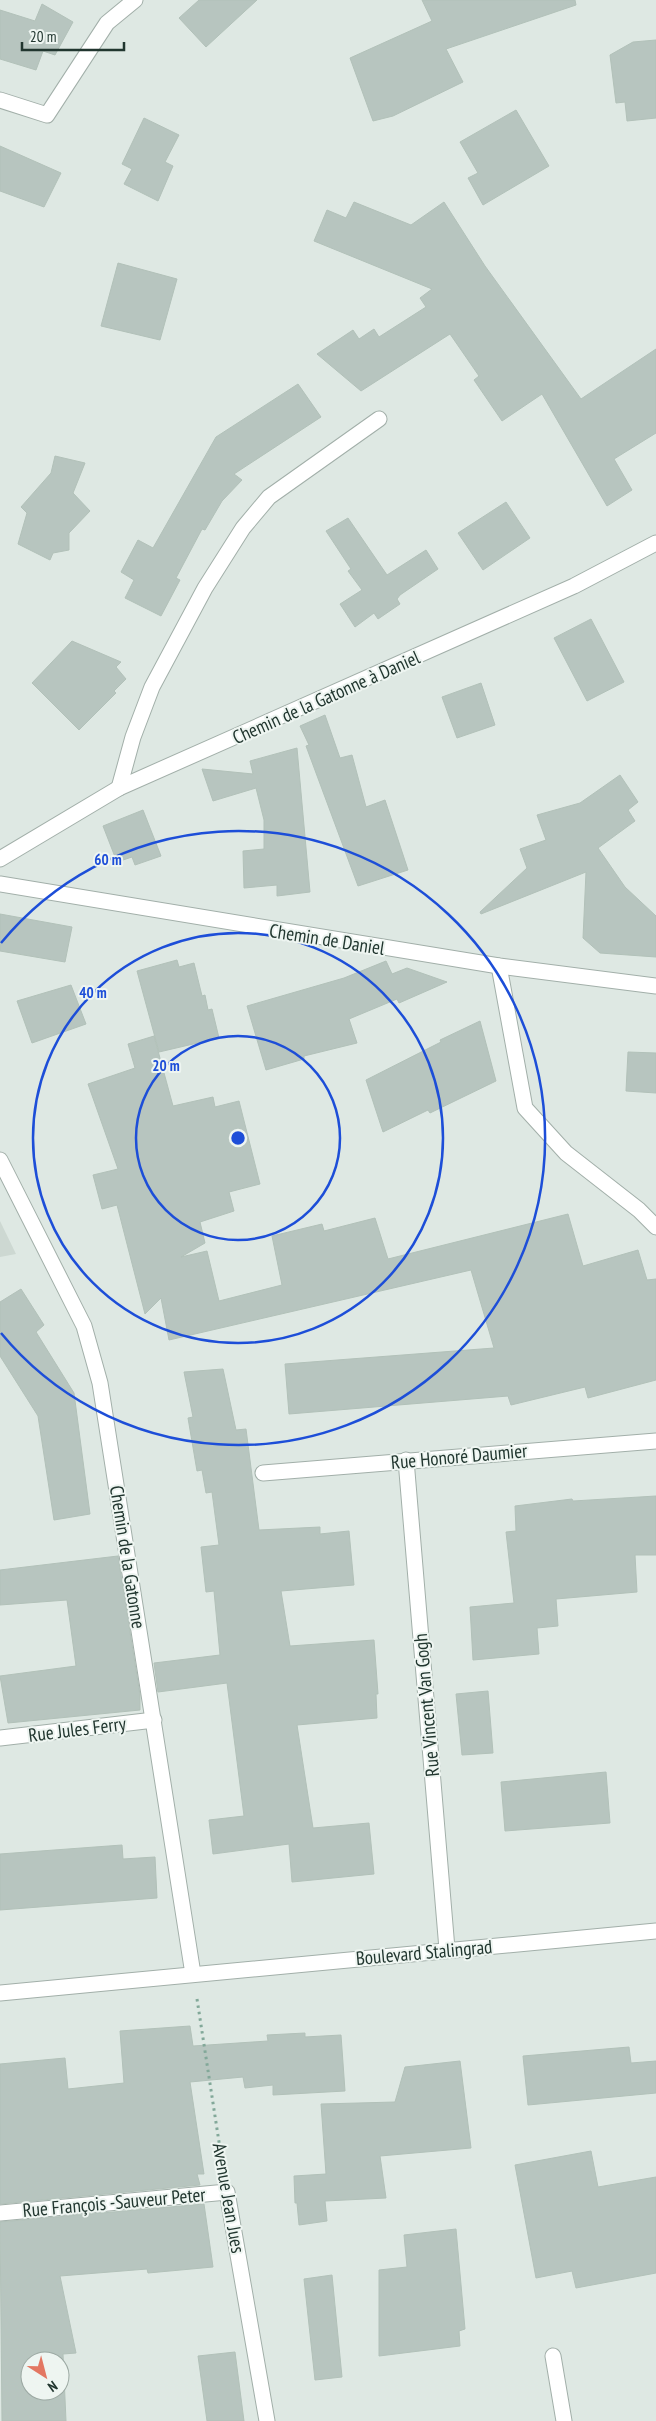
<svg xmlns="http://www.w3.org/2000/svg" width="656" height="2421" font-family="'PT Sans Narrow',sans-serif">
<style>
.built{fill:#cdd8d2}
.building{fill:#b7c5bf;stroke:#b2c1b9;fill-rule:evenodd}
.lines{fill:none;stroke-linecap:round;stroke-linejoin:round}
.minor-casing{stroke:#a2afa9;stroke-width:17}
.path{stroke:#82a899;stroke-width:3;stroke-dasharray:2.5 4;stroke-linecap:butt}
.minor{stroke:#fff;stroke-width:15}
.ring{fill:none;stroke:#1d4ed8;stroke-width:2.5}
.labels{text-anchor:middle;dominant-baseline:central;stroke-width:4;stroke-linejoin:round;paint-order:stroke}
.street-label{font-size:19px;fill:#21362f;stroke:#eef5f1}
.centre{fill:#1d4ed8;stroke:#eef5f1;stroke-width:2.5}
.ring-label{font-size:15px;text-anchor:middle;font-weight:bold;fill:#1d4ed8;stroke:#eef5f1;stroke-width:4;stroke-linejoin:round;paint-order:stroke}
</style>
<rect width="100%" height="100%" fill="#dee8e3"/>
<path class="built" d="M0,1221L16,1254L0,1257Z"/>
<g class="building">
<path d="M199,0H257L206,47L179,18Z"/>
<path d="M422,0H575L576,5L446,49L463,82L393,116L373,121L350,58L432,21Z"/>
<path d="M42,4L73,22L55,55L43,51L36,70L0,59V10L35,21Z"/>
<path d="M656,40V118L627,121L625,102L616,103L610,55L633,42Z"/>
<path d="M516,110L549,166L483,205L468,178L478,173L460,142Z"/>
<path d="M144,118L179,135L165,162L173,166L158,201L124,184L132,169L122,164Z"/>
<path d="M0,146L61,173L44,207L0,191Z"/>
<path d="M354,202L411,225L444,202L485,266L581,399L656,349V433L614,459L632,490L607,506L542,394L502,421L474,380L479,376L450,334L361,391L317,354L353,330L359,339L374,329L379,337L426,307L420,298L432,289L314,241L327,210L346,218Z"/>
<path d="M118,263L177,279L160,340L101,326Z"/>
<path d="M298,384L321,417L234,474L242,480L222,501L205,530L202,529L176,578L180,580L161,616L125,598L134,580L121,572L138,540L153,548L216,437Z"/>
<path d="M55,456L85,463L73,493L90,511L69,533V550L53,553L50,560L18,544L27,513L21,507L51,473Z"/>
<path d="M506,502L530,538L483,570L458,533Z"/>
<path d="M348,518L387,575L426,550L438,569L400,595L397,599L400,604L378,619L374,613L355,627L340,604L362,590L348,571L351,569L326,531Z"/>
<path d="M591,619L624,682L587,701L554,638Z"/>
<path d="M72,641L121,662L116,667L126,679L114,691L116,693L79,730L32,683Z"/>
<path d="M481,683L495,725L457,738L442,697Z"/>
<path d="M325,715L340,758L352,755L366,807L385,800L408,870L358,886L306,746L309,745L300,726Z"/>
<path d="M297,748L310,892L277,896V885L244,888L243,851L264,849V820L256,788L213,801L202,769L253,774L250,761Z"/>
<path d="M620,775L638,802L628,810L635,821L598,848L625,887L656,916V957L600,953L583,938L586,872L481,914L480,912L527,868L520,849L546,840L537,815L580,803Z"/>
<path d="M143,810L161,856L135,865L132,857L117,862L103,826Z"/>
<path d="M0,914L72,927L65,962L0,951Z"/>
<path d="M177,960L179,967L194,963L202,996L205,995L208,1010L212,1009L219,1038L159,1052L137,971Z"/>
<path d="M386,961L392,974L407,968L447,982L399,1003L397,999L349,1019L357,1043L304,1056V1059L266,1070L247,1006L344,978Z"/>
<path d="M71,985L86,1024L32,1043L17,1001Z"/>
<path d="M480,1021L496,1081L430,1113L428,1110L383,1132L366,1080L441,1042L440,1040Z"/>
<path d="M154,1036L173,1106L213,1097L215,1107L239,1101L260,1184L229,1192L234,1211L200,1222L205,1243L181,1257L207,1251L219,1301L282,1285L272,1236L322,1224L324,1231L375,1218L388,1259L568,1214L583,1266L638,1250L647,1280L656,1279V1380L588,1398L585,1387L511,1405L508,1396L289,1414L285,1364L494,1348L471,1270L169,1340L161,1298L145,1314L117,1205L102,1209L93,1175L118,1169L88,1084L135,1068L128,1044Z"/>
<path d="M628,1052L656,1053V1093L626,1091Z"/>
<path d="M21,1289L44,1325L36,1332L74,1393L90,1514L54,1520L38,1416L0,1356V1302Z"/>
<path d="M223,1369L236,1430L246,1429L259,1530L320,1527V1534L349,1531L354,1585L281,1591L290,1646L374,1640L378,1694H376L377,1718L297,1725L313,1828L369,1823L374,1874L292,1882L289,1844L213,1854L209,1820L244,1816L227,1683L158,1692L154,1663L220,1655L214,1591L206,1592L201,1547L219,1545L212,1492L206,1493L202,1470L197,1471L188,1418L193,1417L184,1372Z"/>
<path d="M656,1496V1555H635L637,1592L556,1599L558,1626L537,1628L539,1654L473,1660L470,1607L514,1603L506,1532L516,1531L515,1506L572,1499L573,1501Z"/>
<path d="M118,1556L140,1695V1710L8,1723L0,1676L76,1666L67,1600L0,1605V1570Z"/>
<path d="M488,1691L493,1753L462,1755L456,1694Z"/>
<path d="M606,1772L610,1823L505,1831L501,1782Z"/>
<path d="M122,1845L123,1859L155,1857L157,1898L0,1910V1854Z"/>
<path d="M190,2026L193,2046L268,2041L267,2035L305,2033V2037L341,2035L345,2091L273,2095V2085L245,2088L243,2077L190,2082L204,2174H197L200,2185L0,2204V2064L65,2058L68,2089L124,2083L120,2031Z"/>
<path d="M629,2047L631,2063L656,2061V2093L528,2105L523,2056Z"/>
<path d="M460,2061L471,2148L380,2156L386,2198L325,2201L327,2221L299,2225L297,2203H295L294,2176L326,2174L321,2104L395,2102L405,2067Z"/>
<path d="M591,2151L598,2187L656,2177V2273L576,2288L572,2271L536,2278L515,2165Z"/>
<path d="M204,2204L213,2267L148,2273L147,2269L60,2276L76,2353L63,2354L66,2421H2L0,2222ZM30,2361H60V2391H30Z"/>
<path d="M456,2229L465,2329L459,2331L460,2346L379,2356V2270L407,2267L404,2235Z"/>
<path d="M332,2275L342,2377L315,2380L304,2279Z"/>
<path d="M235,2352L244,2421H207L198,2356Z"/>
</g>
<g class="lines">
<defs>
<g id="minor">
<path d="M0,100L47,115L107,23L135,0"/>
<path d="M119,788L133,737L152,687L205,588L243,528L269,497L379,419"/>
<path d="M0,859L119,788L574,586L656,543"/>
<path d="M0,884L499,966L656,986"/>
<path d="M499,966L525,1108L566,1153L639,1210L656,1227"/>
<path d="M0,1160L84,1326L100,1383L193,1974"/>
<path d="M406,1460L447,1949"/>
<path d="M263,1473L656,1441"/>
<path d="M0,1738L154,1720"/>
<path d="M0,1993L656,1931"/>
<path d="M0,2213L227,2192L267,2421"/>
<path d="M553,2356L564,2421"/>
</g>
</defs>
<use href="#minor" class="minor-casing"/>
<path class="path" d="M197,1999L223,2168"/>
<use href="#minor" class="minor"/>
</g>
<g class="ring">
<circle cx="238" cy="1138" r="102"/>
<circle cx="238" cy="1138" r="205"/>
<path d="M1 943A307 307 0 1 1 1 1333"/>
</g>
<g class="labels">
<g class="street-label">
<text transform="translate(326 697) rotate(-24)">Chemin de la Gatonne à Daniel</text>
<text transform="translate(327 939) rotate(9)">Chemin de Daniel</text>
<text transform="translate(459 1456) rotate(-5)">Rue Honoré Daumier</text>
<text transform="translate(128 1557) rotate(81)">Chemin de la Gatonne</text>
<text transform="translate(426 1705) rotate(-95)">Rue Vincent Van Gogh</text>
<text transform="translate(77 1729) rotate(-7)">Rue Jules Ferry</text>
<text transform="translate(424 1952) rotate(-5)">Boulevard Stalingrad</text>
<text transform="translate(229 2198) rotate(80)">Avenue Jean Jues</text>
<text transform="translate(114 2202) rotate(-5)">Rue François -Sauveur Peter</text>
</g>
</g>
<circle cx="238" cy="1138" r="8" class="centre"/>
<g class="ring-label">
<text x="108" y="865">60 m</text>
<text x="93" y="998">40 m</text>
<text x="166" y="1071">20 m</text>
</g>
<g transform="translate(45 2376) rotate(144)"><circle r="24" fill="#eef5f1" stroke="#9ca9a3"/>
<path d="M0-4L9 19L0 12L-9 19Z" fill="#e37762"/>
<text y="-8" font-size="14" font-weight="bold" text-anchor="middle" fill="#21362f">N</text>
</g>
<path d="M22 42v8h102v-8" fill="none" stroke="#21362f" stroke-width="2.5"/>
<text x="30" y="42" font-size="15" fill="#21362f" stroke="#eef5f1" stroke-width="4" paint-order="stroke">20 m</text>
</svg>
